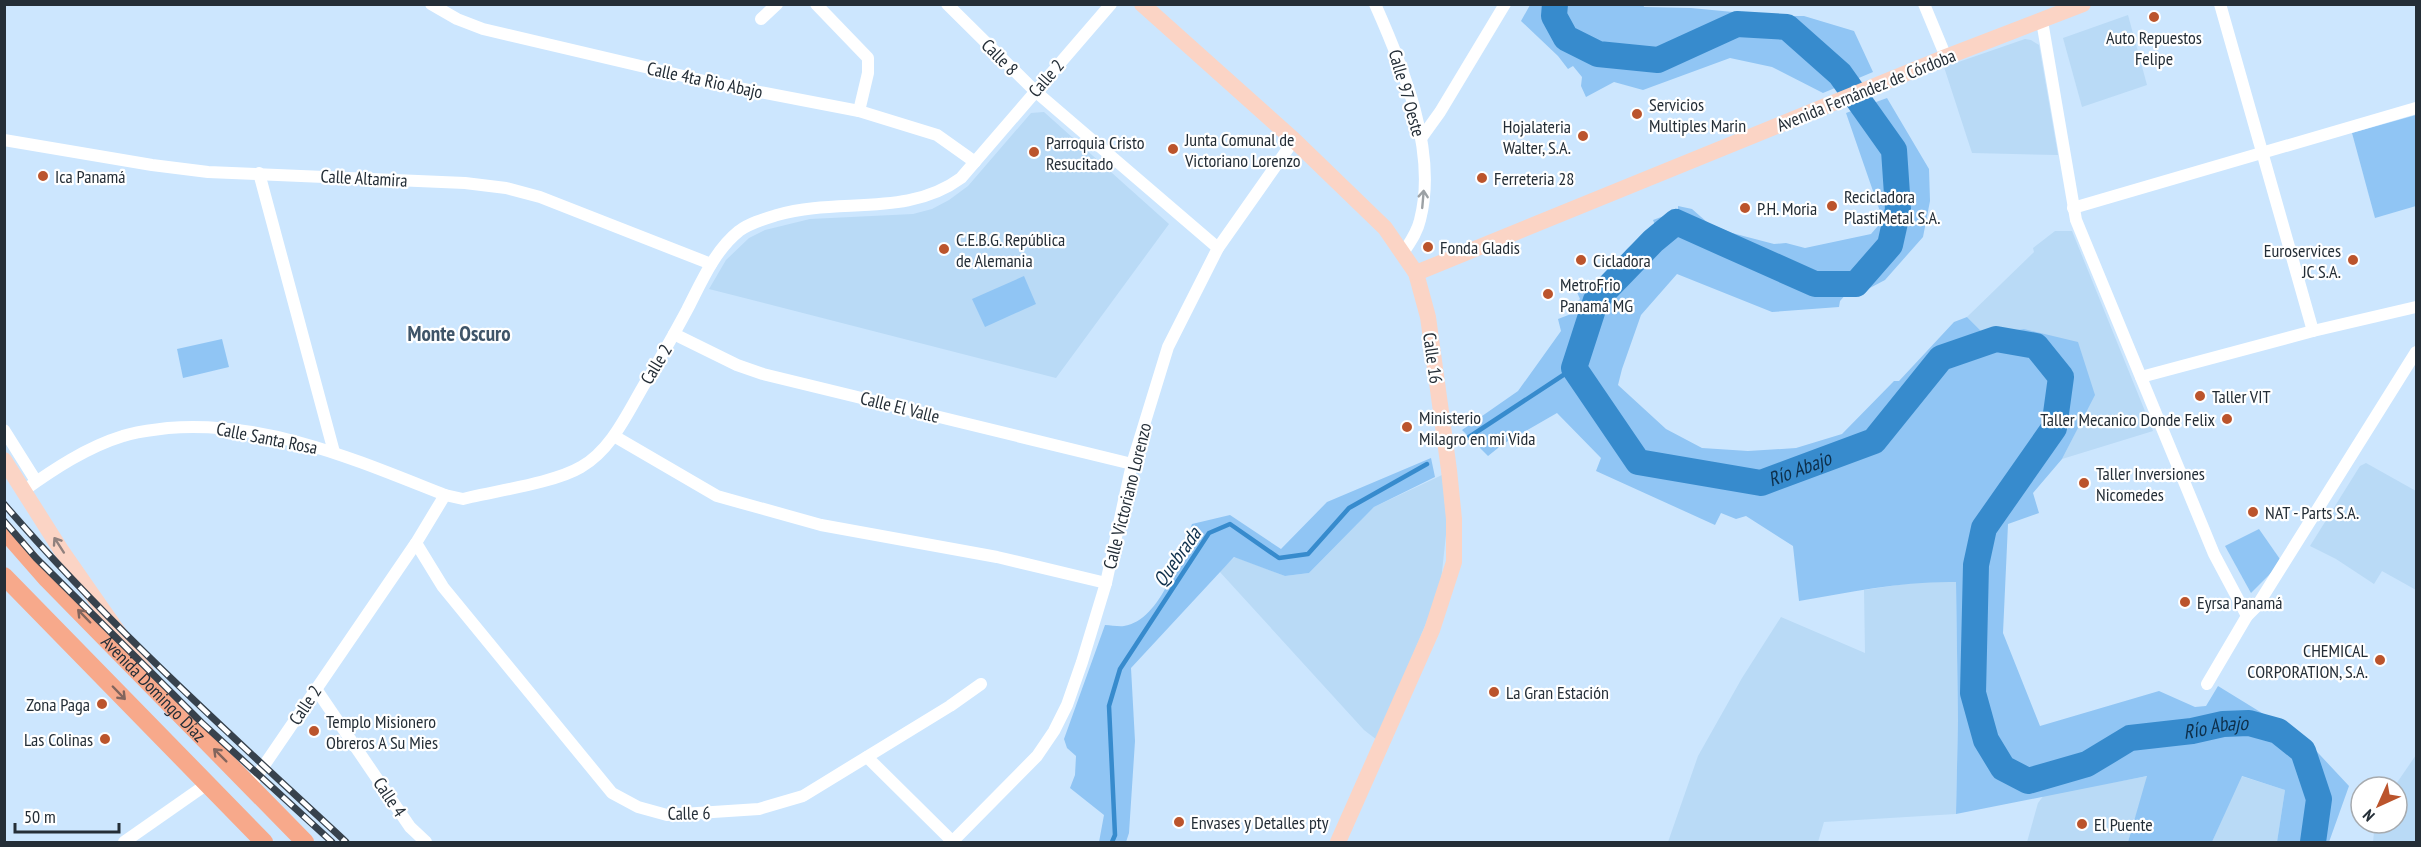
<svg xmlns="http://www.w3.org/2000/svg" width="2421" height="847" font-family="'PT Sans Narrow',sans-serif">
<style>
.built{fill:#b9daf6}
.green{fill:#90c5f4}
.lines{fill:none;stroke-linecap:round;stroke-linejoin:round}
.stream{stroke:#378bcd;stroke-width:4.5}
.river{stroke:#378bcd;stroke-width:26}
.minor{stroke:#fff;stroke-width:12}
.secondary{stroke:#fbd4c5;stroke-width:16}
.primary{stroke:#f7a98b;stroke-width:18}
.rail-casing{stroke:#37424d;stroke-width:7}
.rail{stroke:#fff;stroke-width:4.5;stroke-dasharray:14;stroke-linecap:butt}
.oneway{stroke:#9ca1a5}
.oneway2{stroke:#90817e}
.oneway3{stroke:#83655d}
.poi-dot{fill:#bb542c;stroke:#fff;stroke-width:2}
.labels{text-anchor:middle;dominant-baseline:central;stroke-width:4.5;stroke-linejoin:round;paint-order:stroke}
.poi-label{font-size:18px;fill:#242e37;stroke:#fff;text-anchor:start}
.street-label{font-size:18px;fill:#242e37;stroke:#fff}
.water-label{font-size:20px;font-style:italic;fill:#0d2f4b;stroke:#fff}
.quarter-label{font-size:21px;font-weight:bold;fill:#3e5468;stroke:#fff}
</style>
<rect width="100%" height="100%" fill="#cce6fe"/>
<g class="built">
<path d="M2128,15L2147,85L2082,107L2063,38Z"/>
<path d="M2025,39L2031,40L2039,45L2058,155L1972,153L1944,67Z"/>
<path d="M1044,112L1169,224L1056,378L709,289L726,260L749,238L765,230L810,219L913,214L932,209L949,200L968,186L1031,113Z"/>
<path d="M2055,231H2072L2153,431L2062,459L2094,395L2024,329L1984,334L1967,317L2034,252L2033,248Z"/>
<path d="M2366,463L2416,491V590L2382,571L2374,584L2336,559L2310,546L2360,466Z"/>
<path d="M1442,475L1447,525L1441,581L1432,609L1377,740L1364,730L1219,571L1235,557L1285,576L1309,573L1374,507Z"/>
<path d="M1918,582H1956L1958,720L1956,814L1824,822L1818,842H1668L1698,756L1742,678L1781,617L1865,653L1864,590Z"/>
<path d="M2416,755V842H2373L2375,823H2397V787H2394Z"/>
<path d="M2148,776L2128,842H2027L2038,803L2044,795Z"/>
<path d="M2241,776L2285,790L2277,842H2212Z"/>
</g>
<g class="green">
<path d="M1530,5L1643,4L1644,7L1691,8L1775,16H1804L1854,31L1873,72L1823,93L1772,67L1730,58L1643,90L1614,82L1586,97L1581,86L1582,77L1573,66L1568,69L1558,56L1521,21Z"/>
<path d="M1887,98L1929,169L1930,201L1923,237L1885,280L1866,290L1848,292L1840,301L1839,307L1772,312L1677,274L1641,315L1622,369L1618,385L1666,429L1702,448L1748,451L1796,448L1842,434L1894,381H1899L1954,322L1967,317L1984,334L2024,329L2078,342L2095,395L2062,459L2033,493L2039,513L2008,524L2003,633L2040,726L2159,691L2195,707L2206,706L2218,686L2306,740L2349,786L2329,842H2277L2285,790L2242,776L2212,842H2128L2147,776L1956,814L1958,720L1956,582C1902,581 1851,592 1799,601L1793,546L1746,516L1736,519L1721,513L1715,525L1596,471L1601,458L1557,413L1503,444L1488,456L1462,430L1518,391L1561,331L1558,319L1571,314L1570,310L1580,299L1576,290L1605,278L1627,249L1655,225L1653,220L1678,211V206L1692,209L1708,223L1732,233L1774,244L1786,243L1805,248L1871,234L1883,220L1846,113Z"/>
<path d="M2416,115V206L2375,218L2352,133Z"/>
<path d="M1024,276L1036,304L985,327L972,299Z"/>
<path d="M222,339L229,367L183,378L177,349Z"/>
<path d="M1431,458L1435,477L1374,507L1309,573L1285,576L1234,557L1131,668L1135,741L1129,833L1126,842H1099L1104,815L1070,788L1075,775L1076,756L1067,748L1064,739L1105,625C1111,625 1119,627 1124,626C1162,620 1180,554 1192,524L1230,515L1281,549L1327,502Z"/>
<path d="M2259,529L2282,562L2251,593L2225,546Z"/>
</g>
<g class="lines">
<g class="stream">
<path d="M1466,439L1574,368"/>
<path d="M1112,842L1115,835L1109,706L1120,669L1209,533L1230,524L1279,558L1308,554L1349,508L1427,464"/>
</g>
<path class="river" id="s1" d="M1555,4L1554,16L1566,38L1598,54L1658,60L1737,24L1787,27L1840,74L1894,150L1898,209L1890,245L1856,284H1815L1676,222L1653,241L1596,300L1574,368L1638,462L1761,483L1874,441L1941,358L1996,339L2036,346L2061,377L2054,428L1984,528L1976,565L1973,693L1986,740L2003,768L2028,781L2087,764L2130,738L2192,731L2223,724L2249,723L2278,731L2303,751L2319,799L2313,842"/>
<g class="minor">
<path d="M431,4L457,19L483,29L713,83L859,111L937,135L975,162"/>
<path d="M816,4L868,58V73L859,111"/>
<path d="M947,4L1035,91L1218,248"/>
<path d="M1375,4C1403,67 1438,151 1420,220C1417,233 1410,242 1403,253"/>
<path d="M1924,4L1946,57"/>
<path d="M2220,4L2313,331"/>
<path d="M761,19L777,4"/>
<path d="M2042,21L2076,220L2214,554L2247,616"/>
<path d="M1422,137L1440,112L1505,4"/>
<path d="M4,140L152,165L208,172L465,183L506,188L540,197L711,264"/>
<path d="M259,173L334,452"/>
<path d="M2073,208L2416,108"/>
<path d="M674,334L737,365L763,374L1132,464"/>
<path d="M2141,377L2313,331L2416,307"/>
<path d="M4,430L36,481"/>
<path d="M614,436L717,496L821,525L997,557L1106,583"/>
<path d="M23,491C54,469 87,447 123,436C137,431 153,430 168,428C266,420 356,460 445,495"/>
<path d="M416,543L443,587L612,793L638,807L667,815L759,809L803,796L950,706L981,684"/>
<path d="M2207,684L2247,616L2257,606L2416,352"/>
<path d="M316,689L410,827L426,842"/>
<path d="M867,757L953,842"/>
<path d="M250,786L416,543L445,495L463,499L471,497C501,490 556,482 581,467C611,450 627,414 644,385C659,361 673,336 687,310C701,283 714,251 739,231C750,223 764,219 777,215C838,197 907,218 961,178L1111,4"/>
<path d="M124,842L207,784"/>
<path d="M952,842L1037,756L1054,731L1067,705L1082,662L1106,583L1132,464L1168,347L1218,248L1294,140"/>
</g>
<g class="secondary">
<path d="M1142,4L1294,140L1385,228L1416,273L1428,317L1449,470L1454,519V562L1432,630L1338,842"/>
<path d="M1416,273L1946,57L2083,4"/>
<path d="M4,460L61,550L146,672"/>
</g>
<g class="primary">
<path id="s2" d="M4,530L47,579L305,842"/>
<path d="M4,576L264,842"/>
</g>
<defs>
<g id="rail">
<path d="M4,504C109,626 229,733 346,842"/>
<path d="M4,521L36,558L202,723L332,842"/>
</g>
</defs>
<use href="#rail" class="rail-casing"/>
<use href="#rail" class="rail"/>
</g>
<defs><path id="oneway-shaft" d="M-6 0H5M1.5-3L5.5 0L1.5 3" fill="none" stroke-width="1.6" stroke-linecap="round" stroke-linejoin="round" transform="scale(1.5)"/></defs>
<use class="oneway" href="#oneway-shaft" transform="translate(1423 199) rotate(-85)"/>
<use class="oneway2" href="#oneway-shaft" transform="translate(59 545) rotate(-123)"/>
<g class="oneway3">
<use href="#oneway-shaft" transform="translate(84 616) rotate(-134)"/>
<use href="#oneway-shaft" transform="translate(119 693) rotate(46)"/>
<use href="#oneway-shaft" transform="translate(220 755) rotate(-135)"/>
</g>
<g class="poi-dot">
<circle cx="2154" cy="17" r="6"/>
<circle cx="1637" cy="114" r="6"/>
<circle cx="1583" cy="136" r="6"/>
<circle cx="1173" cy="149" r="6"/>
<circle cx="1034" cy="152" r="6"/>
<circle cx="43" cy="176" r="6"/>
<circle cx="1482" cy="178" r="6"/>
<circle cx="1832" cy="206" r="6"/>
<circle cx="1745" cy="208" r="6"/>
<circle cx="1428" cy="247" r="6"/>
<circle cx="944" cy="249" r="6"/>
<circle cx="1581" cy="260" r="6"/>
<circle cx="2353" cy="260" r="6"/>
<circle cx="1548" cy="294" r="6"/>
<circle cx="2200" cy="396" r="6"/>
<circle cx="2227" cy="419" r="6"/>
<circle cx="1407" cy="427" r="6"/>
<circle cx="2084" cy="483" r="6"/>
<circle cx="2253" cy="512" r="6"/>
<circle cx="2185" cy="602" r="6"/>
<circle cx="2380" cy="660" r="6"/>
<circle cx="1494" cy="692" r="6"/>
<circle cx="102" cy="704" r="6"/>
<circle cx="314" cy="731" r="6"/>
<circle cx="105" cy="739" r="6"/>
<circle cx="1179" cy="822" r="6"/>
<circle cx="2082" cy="824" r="6"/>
</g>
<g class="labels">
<g class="poi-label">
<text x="2154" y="37" text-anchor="middle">Auto Repuestos<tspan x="2154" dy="21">Felipe</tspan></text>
<text x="1649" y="104">Servicios<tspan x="1649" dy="21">Multiples Marin</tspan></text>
<text x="1571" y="126" text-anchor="end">Hojalateria<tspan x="1571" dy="21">Walter, S.A.</tspan></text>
<text x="1185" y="139">Junta Comunal de<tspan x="1185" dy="21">Victoriano Lorenzo</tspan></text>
<text x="1046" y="142">Parroquia Cristo<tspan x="1046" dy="21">Resucitado</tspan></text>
<text x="55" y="176">Ica Panamá</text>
<text x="1494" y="178">Ferreteria 28</text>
<text x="1844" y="196">Recicladora<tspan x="1844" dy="21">PlastiMetal S.A.</tspan></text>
<text x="1757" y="208">P.H. Moria</text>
<text x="956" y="239">C.E.B.G. República<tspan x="956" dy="21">de Alemania</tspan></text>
<text x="1440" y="247">Fonda Gladis</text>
<text x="2341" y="250" text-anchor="end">Euroservices<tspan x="2341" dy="21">JC S.A.</tspan></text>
<text x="1593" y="260">Cicladora</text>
<text x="1560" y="284">MetroFrio<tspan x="1560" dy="21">Panamá MG</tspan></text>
<text x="2212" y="396">Taller VIT</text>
<text x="1419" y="417">Ministerio<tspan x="1419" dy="21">Milagro en mi Vida</tspan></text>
<text x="2215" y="419" text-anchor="end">Taller Mecanico Donde Felix</text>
<text x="2096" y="473">Taller Inversiones<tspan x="2096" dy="21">Nicomedes</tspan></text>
<text x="2265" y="512">NAT - Parts S.A.</text>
<text x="2197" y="602">Eyrsa Panamá</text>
<text x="2368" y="650" text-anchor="end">CHEMICAL<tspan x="2368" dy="21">CORPORATION, S.A.</tspan></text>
<text x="1506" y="692">La Gran Estación</text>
<text x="90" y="704" text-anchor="end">Zona Paga</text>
<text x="326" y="721">Templo Misionero<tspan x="326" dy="21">Obreros A Su Mies</tspan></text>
<text x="93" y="739" text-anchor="end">Las Colinas</text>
<text x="1191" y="822">Envases y Detalles pty</text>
<text x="2094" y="824">El Puente</text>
</g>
<g class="street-label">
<text transform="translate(1000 57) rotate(45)">Calle 8</text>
<text transform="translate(1046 78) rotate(-49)">Calle 2</text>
<text transform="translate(705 80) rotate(12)">Calle 4ta Rio Abajo</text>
<text transform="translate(1866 90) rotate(-22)">Avenida Fernández de Córdoba</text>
<text transform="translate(1407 93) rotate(74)">Calle 97 Oeste</text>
<text transform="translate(364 178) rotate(3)">Calle Altamira</text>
<text transform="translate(1433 358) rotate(82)">Calle 16</text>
<text transform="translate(656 364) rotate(-59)">Calle 2</text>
<text transform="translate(900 407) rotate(14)">Calle El Valle</text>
<text transform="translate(267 438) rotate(11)">Calle Santa Rosa</text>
<text transform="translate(1127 496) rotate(-76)">Calle Victoriano Lorenzo</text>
<text stroke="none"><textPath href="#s2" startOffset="218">Avenida Domingo Díaz</textPath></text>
<text transform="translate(305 705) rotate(-56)">Calle 2</text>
<text transform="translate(390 797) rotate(56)">Calle 4</text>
<text transform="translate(689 813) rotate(-1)">Calle 6</text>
</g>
<g class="water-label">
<text stroke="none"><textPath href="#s1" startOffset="1238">Río Abajo</textPath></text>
<text transform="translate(1177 557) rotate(-55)">Quebrada</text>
<text stroke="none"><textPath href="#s1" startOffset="2210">Río Abajo</textPath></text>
</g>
<g class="quarter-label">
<text x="459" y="333">Monte Oscuro</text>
</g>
</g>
<rect width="2421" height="847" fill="none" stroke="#242e37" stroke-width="12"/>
<g transform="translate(2379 805) rotate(225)"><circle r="28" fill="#ffffff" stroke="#a7abaf" stroke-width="1.5"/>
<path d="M0-4.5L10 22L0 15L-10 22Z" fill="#bb542c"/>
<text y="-9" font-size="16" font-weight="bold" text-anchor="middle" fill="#242e37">N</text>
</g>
<path d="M15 823v9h104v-9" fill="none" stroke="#242e37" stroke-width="3"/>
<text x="24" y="823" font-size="18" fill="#242e37" stroke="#ffffff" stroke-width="4.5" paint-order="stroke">50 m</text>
</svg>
